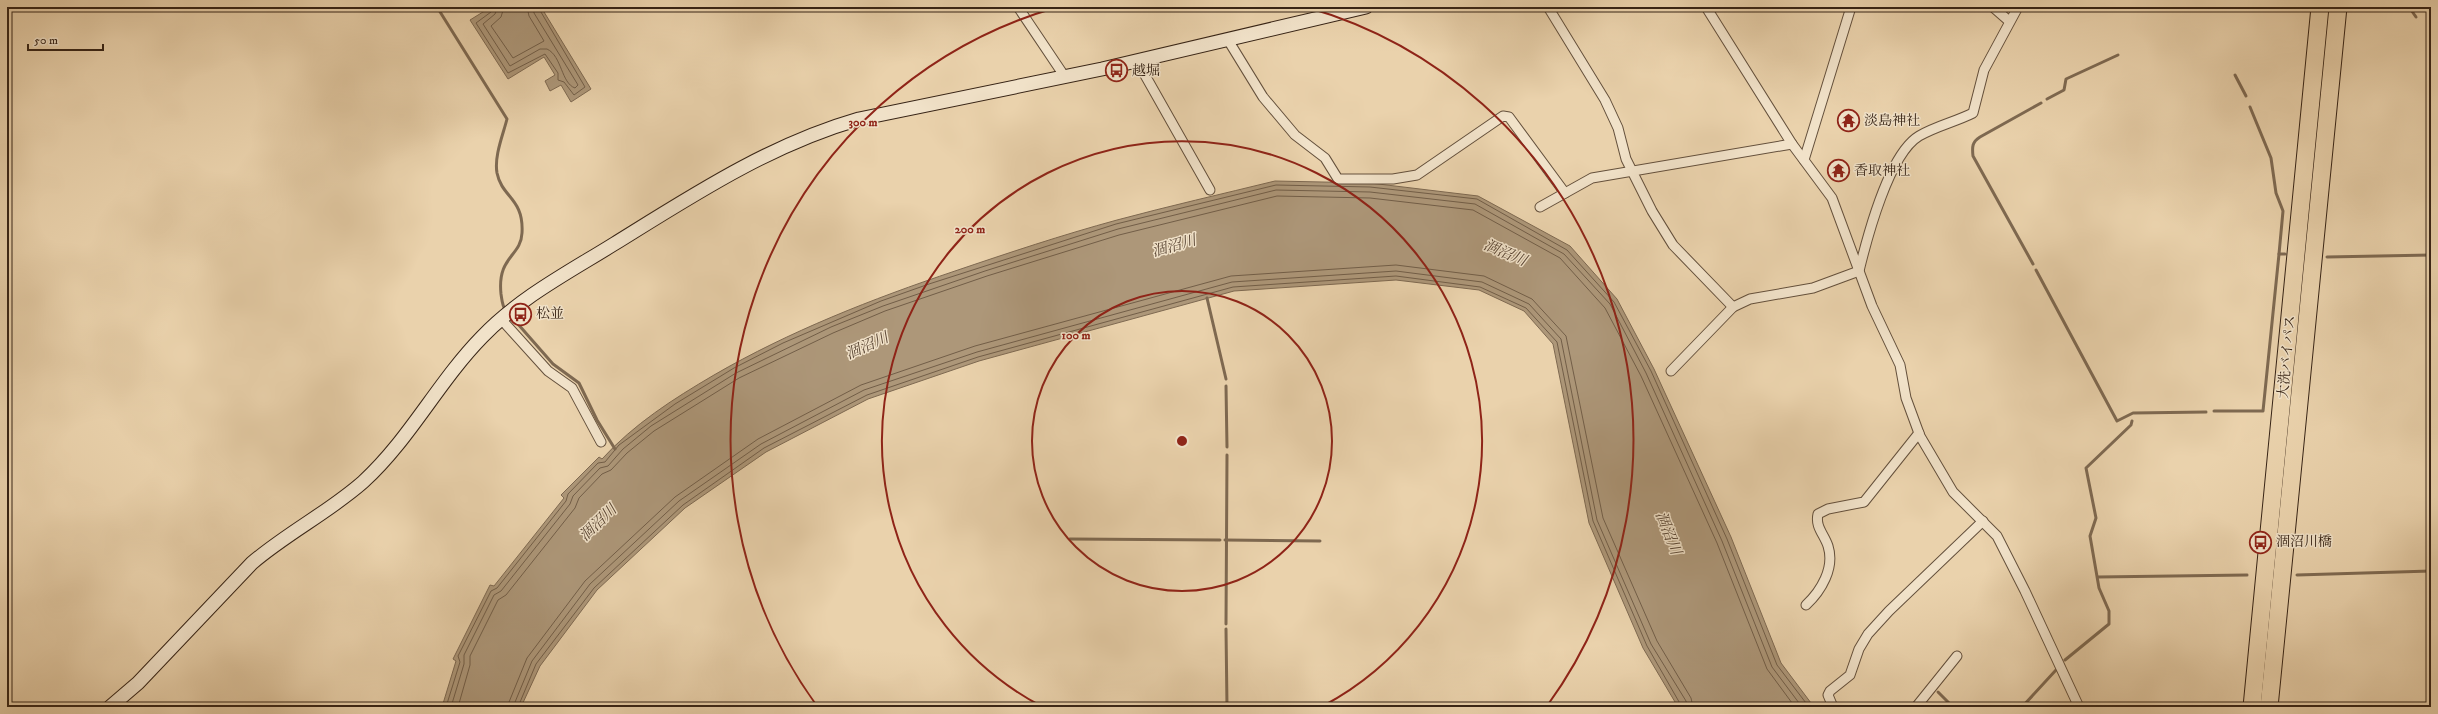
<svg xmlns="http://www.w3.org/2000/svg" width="2438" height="714" font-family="'IM FELL DW Pica','Noto Serif JP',serif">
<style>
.water{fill:#ad9779;stroke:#7e6951}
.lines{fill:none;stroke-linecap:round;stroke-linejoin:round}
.shore{stroke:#725e48;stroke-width:1}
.stream{stroke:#7e6951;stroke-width:3}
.street-casing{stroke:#64503c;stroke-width:11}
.secondary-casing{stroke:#372416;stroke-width:15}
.highway-casing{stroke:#372416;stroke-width:19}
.street{stroke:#f1e2c9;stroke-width:9}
.secondary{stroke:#f1e2c9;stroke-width:13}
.highway{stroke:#ead2ac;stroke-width:17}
.ring{fill:none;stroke:#8f2418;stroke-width:2}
.labels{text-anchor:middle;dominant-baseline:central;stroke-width:3;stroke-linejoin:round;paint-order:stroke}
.poi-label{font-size:14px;fill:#372416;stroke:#f1e2c9;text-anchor:start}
.street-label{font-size:14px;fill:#372416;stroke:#f1e2c9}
.water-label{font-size:15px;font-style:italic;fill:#5a4634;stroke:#f1e2c9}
.centre{fill:#8f2418;stroke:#f1e2c9;stroke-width:2}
.ring-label{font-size:12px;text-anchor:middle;font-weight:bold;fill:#8f2418;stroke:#f1e2c9;stroke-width:3;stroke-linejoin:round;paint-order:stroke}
</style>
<rect width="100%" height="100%" fill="#ead2ac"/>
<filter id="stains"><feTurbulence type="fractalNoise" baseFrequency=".005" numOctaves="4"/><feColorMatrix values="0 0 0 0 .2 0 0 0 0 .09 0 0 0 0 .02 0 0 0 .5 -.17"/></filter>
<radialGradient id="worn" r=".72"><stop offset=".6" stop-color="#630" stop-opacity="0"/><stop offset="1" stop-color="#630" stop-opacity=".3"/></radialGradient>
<g class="water">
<path d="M491,7H541L591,89L571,102L561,85L550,91L545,81L555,75L544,57L508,79L470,20Z"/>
<path d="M1275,181L1370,183L1478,196L1570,246L1617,299L1654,369L1731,537L1781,663L1814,707H1678L1643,648L1589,523L1553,344L1524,311L1479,290L1396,280L1234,291L979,361L868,399L766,452L685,508L597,590L540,666L521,707H442L456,661L453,659L490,585L494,586L564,498L561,495L599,457L602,459C634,424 673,399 714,375C790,331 872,299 955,271C1008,253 1062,235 1117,220C1169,206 1222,194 1275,181Z"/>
</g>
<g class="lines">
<g class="shore">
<path d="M492,7L491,12L476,23L508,73L545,54L558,73V80L564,82L574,95L585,87L538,7"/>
<path d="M498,7L495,14L483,24L510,66L540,49H547C562,56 561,83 575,88L578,85L534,13L533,7"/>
<path d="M504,7L501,17L491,26L513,58L544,41L529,16L527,7"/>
<path d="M446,707L460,662L458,656L491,591L497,588L566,501L568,494L598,463L605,462L619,445L675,404L734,368L783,343L881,301L929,284L1116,224L1276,185L1370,187L1477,199L1567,250L1614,302L1651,371L1727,539L1777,665L1809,707"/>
<path d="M451,707L464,664V655L494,595L501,591L570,504L573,496L600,468L608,466L623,449L651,426L736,373L831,327L883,306L985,271L1118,229L1276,190L1370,192L1475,204L1564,254L1610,304L1646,373L1722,541L1772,667L1802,707"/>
<path d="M458,707L470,665V656L498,600L506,595L575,508L579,498L602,474L611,470L627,453L654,431L739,378L833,333L885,311L987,276L1119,235L1277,196L1370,198L1473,210L1560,258L1605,308L1641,376L1717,543L1767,669L1795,707"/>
<path d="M507,707L527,658L585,581L675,497L758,439L861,385L975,346L1231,276L1396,265L1484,276L1532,299L1566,336L1603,518L1657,641L1691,698L1693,707"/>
<path d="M513,707L532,661L590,584L679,501L761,444L864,390L977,352L1232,282L1396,271L1482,282L1529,304L1561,339L1597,520L1651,644L1686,701L1687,707"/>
<path d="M518,707L536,664L594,588L683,505L764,448L867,395L978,357L1233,287L1396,276L1480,287L1526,308L1557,342L1593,521L1647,646L1682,707"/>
</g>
<g class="stream">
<path d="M437,7L507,119C503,135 494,156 497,173C502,198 524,198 522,233C521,257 497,256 501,294C502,300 502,306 506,311"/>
<path d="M2409,7L2416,17"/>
<path d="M2235,75L2246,96"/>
<path d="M2047,99L2064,90L2066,79L2118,55"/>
<path d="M2250,107L2271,158L2276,193L2283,211L2279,254H2285"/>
<path d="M2327,257L2431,255"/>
<path d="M2033,264L1973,156C1972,147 1972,142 1980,137L2041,103"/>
<path d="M2036,270L2117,421L2133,413L2206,412"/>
<path d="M1207,298L1226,379"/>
<path d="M510,315L553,364L579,383L597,420L615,449"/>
<path d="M1226,386L1227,447"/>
<path d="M2214,411H2263L2279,254"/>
<path d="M1070,539L1220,540"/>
<path d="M1225,540L1320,541"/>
<path d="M2297,575L2431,571"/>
<path d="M2098,577L2247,575"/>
<path d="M1226,624L1227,455"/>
<path d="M1226,629L1227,707"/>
<path d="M2065,660L2109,624V611L2099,588L2090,536L2096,518L2086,468L2131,425L2132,421"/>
<path d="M1938,692L1953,707"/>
<path d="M2022,707L2056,670"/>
</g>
<defs>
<g id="street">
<path d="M1018,7L1065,77"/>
<path d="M1548,7L1605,100L1618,128L1626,159L1652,211L1673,245L1733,307"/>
<path d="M1706,7L1792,144L1832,198L1872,306L1900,365L1906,398L1920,436L1953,492L1997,536L2025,591L2079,707"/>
<path d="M1993,7L2009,21"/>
<path d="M1228,40L1263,97L1295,135L1325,158L1338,179H1393L1417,175L1503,116L1509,117L1565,193"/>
<path d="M1137,61L1210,190"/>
<path d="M1804,160L1851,7"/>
<path d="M1540,207L1592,178L1792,144"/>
<path d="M501,319L548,371L572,388L601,442"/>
<path d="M1671,371L1733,307L1750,299L1813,288L1859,271C1867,238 1889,154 1919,136C1936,126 1955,122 1973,113L1984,70L2018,7"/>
<path d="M1806,605C1821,591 1835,568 1828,546C1824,534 1815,527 1818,514L1828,509L1864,502L1919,433"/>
<path d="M1833,707L1828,695L1830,691L1850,675L1859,649L1868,634L1889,611L1983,521"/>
<path d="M1916,707L1957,656"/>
</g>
<path id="secondary" d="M110,707L138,683L252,563C287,533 329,512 363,482C410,439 438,382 482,337C519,298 569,272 614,244C693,195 769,145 859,119L1102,69L1366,7"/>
<g id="highway">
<path d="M2252,707L2320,7"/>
<path d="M2269,707L2338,7"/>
</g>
</defs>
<use href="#street" class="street-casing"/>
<use href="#secondary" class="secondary-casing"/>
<use href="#highway" class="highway-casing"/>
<use href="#street" class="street"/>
<use href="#secondary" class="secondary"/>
<use href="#highway" class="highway"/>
</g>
<g class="ring">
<circle cx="1182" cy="441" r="150"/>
<path d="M1041 706A300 300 0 1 1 1323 706"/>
<path d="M817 706A451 451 0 0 1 1058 7M1306 7A451 451 0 0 1 1547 706"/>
</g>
<defs>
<symbol id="bus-ring" viewBox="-11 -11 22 22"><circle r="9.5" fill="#f1e2c9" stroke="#8f2418" stroke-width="1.5"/><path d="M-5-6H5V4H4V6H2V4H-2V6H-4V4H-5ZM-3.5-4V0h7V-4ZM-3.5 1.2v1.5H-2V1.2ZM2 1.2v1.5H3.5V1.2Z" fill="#8f2418"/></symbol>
<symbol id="temple-ring" viewBox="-11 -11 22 22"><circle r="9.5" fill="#f1e2c9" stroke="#8f2418" stroke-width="1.5"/><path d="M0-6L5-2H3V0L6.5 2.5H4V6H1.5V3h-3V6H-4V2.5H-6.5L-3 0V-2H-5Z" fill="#8f2418"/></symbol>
</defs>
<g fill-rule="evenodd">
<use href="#bus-ring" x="1104" y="58" width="25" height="25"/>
<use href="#temple-ring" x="1836" y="108" width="25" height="25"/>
<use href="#temple-ring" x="1826" y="158" width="25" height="25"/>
<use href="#bus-ring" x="508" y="302" width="25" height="25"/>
<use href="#bus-ring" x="2248" y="530" width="25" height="25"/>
</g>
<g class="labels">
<g class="poi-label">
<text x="1132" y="71">越堀</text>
<text x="1864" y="121">淡島神社</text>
<text x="1854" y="171">香取神社</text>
<text x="536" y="314">松並</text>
<text x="2276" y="542">涸沼川橋</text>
</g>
<g class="street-label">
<text transform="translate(2287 357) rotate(-85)">大洗バイパス</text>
</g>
<g class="water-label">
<text transform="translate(1174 246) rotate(-16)">涸沼川</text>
<text transform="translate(1505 253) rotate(23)">涸沼川</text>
<text transform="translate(867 346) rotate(-24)">涸沼川</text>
<text transform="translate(598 523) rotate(-44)">涸沼川</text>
<text transform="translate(1668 533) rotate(68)">涸沼川</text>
</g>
</g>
<circle cx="1182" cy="441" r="6" class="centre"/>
<g class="ring-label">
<text x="863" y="126">300 m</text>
<text x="970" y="233">200 m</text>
<text x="1076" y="339">100 m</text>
</g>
<rect width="2438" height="714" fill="none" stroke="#ead2ac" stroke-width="24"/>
<rect x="8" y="8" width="2422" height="698" fill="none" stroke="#372416" stroke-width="2"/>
<rect x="12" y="12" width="2414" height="690" fill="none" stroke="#372416"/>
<path d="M28 44v6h75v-6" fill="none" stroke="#372416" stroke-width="2"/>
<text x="34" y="44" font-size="12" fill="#372416" stroke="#f1e2c9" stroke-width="3" paint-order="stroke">50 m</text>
<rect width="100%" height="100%" filter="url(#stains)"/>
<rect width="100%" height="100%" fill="url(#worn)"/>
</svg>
